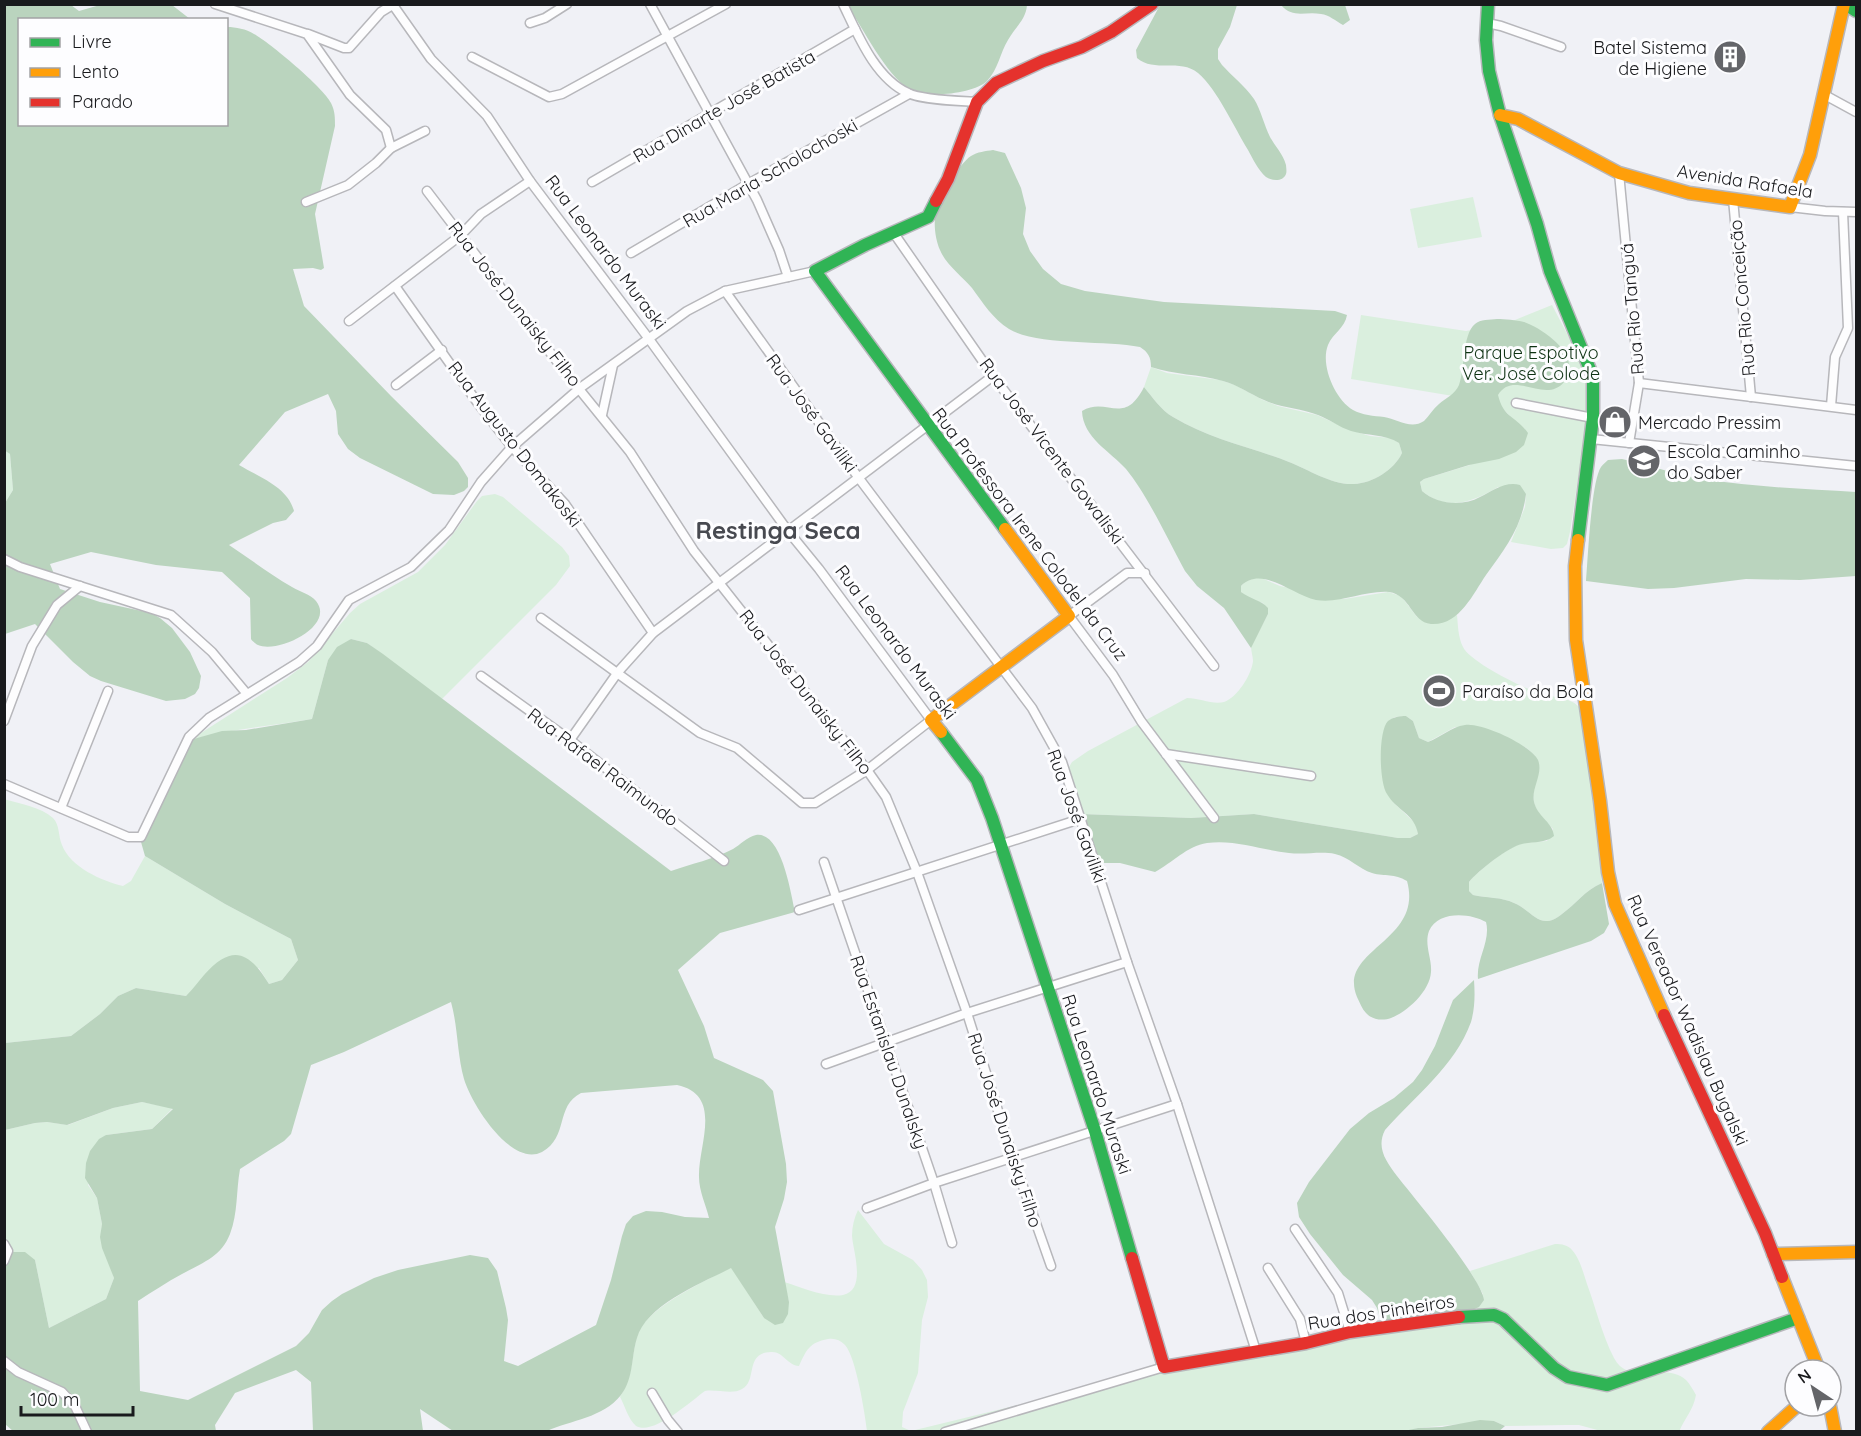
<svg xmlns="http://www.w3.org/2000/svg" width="1861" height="1436" font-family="Quicksand,sans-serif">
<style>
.green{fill:#daefde}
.forest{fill:#bad4be;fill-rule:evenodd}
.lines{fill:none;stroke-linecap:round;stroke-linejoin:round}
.street-casing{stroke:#b7b7bb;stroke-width:11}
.fast-casing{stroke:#b7b7bb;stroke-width:15}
.slow-casing{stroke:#b7b7bb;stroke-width:15}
.jam-casing{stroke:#b7b7bb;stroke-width:15}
.street{stroke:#fdfdfe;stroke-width:8}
.fast{stroke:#30b455;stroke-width:12}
.slow{stroke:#ff9f0a;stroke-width:12}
.jam{stroke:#e5322d;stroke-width:12}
.labels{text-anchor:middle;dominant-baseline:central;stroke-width:6;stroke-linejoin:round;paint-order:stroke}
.poi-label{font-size:18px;fill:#191a1d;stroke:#fdfdff;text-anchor:start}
.street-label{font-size:18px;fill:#191a1d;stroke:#fdfdff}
.park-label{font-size:18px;fill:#0e3213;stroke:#fdfdff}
.district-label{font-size:24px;font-weight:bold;fill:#474950;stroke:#fdfdff}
</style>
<rect width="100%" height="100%" fill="#f0f1f6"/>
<g class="green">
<path d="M1473,197L1482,237L1418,248L1410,209Z"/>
<path d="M1552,305L1584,366L1589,381L1586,426L1570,532L1567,544L1563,548L1551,549L1511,542L1525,507L1526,494L1498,487C1473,502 1447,512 1422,491L1420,482L1424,479L1470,465L1510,416L1502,408L1477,400L1351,379L1361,315L1466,331L1510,322Z"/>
<path d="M1151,367L1167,373L1220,380L1235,385L1263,400L1278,406L1317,415L1350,430L1370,436L1391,438L1399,443L1402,453C1394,470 1373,483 1354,484C1331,485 1310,470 1289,462C1251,447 1209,439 1173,417C1161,410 1153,398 1144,387Z"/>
<path d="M5,450L10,454L13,490L5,503Z"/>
<path d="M495,494L503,497L562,547L569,556L570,566L556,585L442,699L367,643L351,639L328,660L312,719C271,726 230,729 190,740L287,678L308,662L350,613L360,604L418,572L445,545L477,501L482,496Z"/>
<path d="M1259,577L1280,586L1344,599L1388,592L1401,596L1417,617L1442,622L1457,615C1458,625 1458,637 1463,647C1470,662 1526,690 1543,694C1555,698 1569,697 1578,706C1582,710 1583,719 1585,724L1602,883C1585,890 1576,904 1562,914C1540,932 1533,911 1514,903C1502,897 1486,898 1473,895L1469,891V882C1478,871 1509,846 1523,843C1531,842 1539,842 1547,841L1553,829C1546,821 1536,813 1534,802C1529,779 1553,767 1525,747L1455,727L1428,742L1419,738L1413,721L1406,716L1395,717L1389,721L1393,802L1417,825L1418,834L1410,838H1398L1254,814L1191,818L1080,814L1066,772L1072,762L1088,751L1187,698C1199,698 1213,705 1224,702C1237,698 1252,674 1253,661C1253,657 1251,651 1251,647C1252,642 1265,621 1268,614L1263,603L1250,599L1241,592V586L1246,581Z"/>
<path d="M4,799C20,804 41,807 53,818C60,825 58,836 62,845C70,867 102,881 123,886L131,881L145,856L225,904L291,939L298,960L282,980L269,984L259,968L205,974L195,988L186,996L136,988L118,996L100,1014L71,1036L5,1043Z"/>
<path d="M142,1102L173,1108L152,1129L106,1135L88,1185L97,1198L102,1224L101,1237L114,1278L106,1299L49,1328L35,1260L5,1259V1130L35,1123L47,1122L68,1125L113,1108Z"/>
<path d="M858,1210L884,1244L913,1260L922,1270L927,1280L928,1297L922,1320L918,1373L903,1412L902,1427L911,1431L1158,1371L1385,1333L1463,1314L1483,1294L1470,1271L1555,1244C1562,1244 1568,1245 1572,1250C1580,1259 1583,1272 1587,1284C1596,1308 1602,1335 1614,1358C1629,1387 1665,1361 1686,1380C1690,1384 1693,1390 1696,1395C1693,1411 1685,1417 1679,1432L1601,1431L1579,1425H1566L1505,1426L1494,1421L1418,1428L1404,1432L867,1431C865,1414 856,1357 845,1345C840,1340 835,1338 828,1339C809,1343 807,1349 799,1366C787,1365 783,1351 771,1352C744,1353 758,1381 742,1389C733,1395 716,1389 705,1391C691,1401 653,1436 636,1426C628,1419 625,1406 620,1397C635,1372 630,1359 638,1334C647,1307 706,1281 731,1267L764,1318L789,1302L784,1282C801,1287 825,1298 843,1295C867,1290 853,1251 852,1236C852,1227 854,1218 858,1210Z"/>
</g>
<g class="forest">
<path d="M4,5H71L79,11L100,5H172L190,19L20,20V124H226L227,27C236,27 246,29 254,34C269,42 324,88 331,103C335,111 335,117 335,126L315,214L324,268L321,270L313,268L293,269L304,306L391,396L458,462L468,478V487L464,491L454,495L433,494L360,458L348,449L338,434L336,411L328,394L285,412L239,465C259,477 288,487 294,511L286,520L273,523L229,545C250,559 270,574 292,587C300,592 310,594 316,601C336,626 278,654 258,645C257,645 251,640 251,639L250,598L222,572L156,565L91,552L50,564L60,589L100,602L151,613L160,618L172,628L190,652L201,676L199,688L195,694L185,699L166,701L101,681L90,676L73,662L35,624L5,634V503L13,490L10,454L4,450Z"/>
<path d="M847,5H1027C1026,20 1015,27 1008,40C1000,53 998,70 987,81C974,94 925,99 909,89C886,75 863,28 847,5Z"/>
<path d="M1160,5H1237L1230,27L1218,49V59L1222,65C1232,76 1245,86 1254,99C1261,110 1264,125 1270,137C1275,146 1283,154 1286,165C1286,166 1287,172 1286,174C1283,182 1272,181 1266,177C1258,170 1253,159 1248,150C1235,129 1217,89 1198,73C1180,58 1154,73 1137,58L1136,50Z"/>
<path d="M1281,5H1345L1350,20L1343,25C1336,21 1329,15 1321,14C1305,11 1293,19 1281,5Z"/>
<path d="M993,150L1005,153L1021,188L1026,208L1023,234L1030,251L1043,269L1061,284L1085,291L1164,302L1335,311L1347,315C1345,328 1333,333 1328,345C1320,365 1335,399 1353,410C1362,415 1374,416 1384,417C1397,419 1411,430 1424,421C1429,416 1433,409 1439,404C1446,398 1455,394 1459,385C1465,369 1462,335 1475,324C1480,319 1490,320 1497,319C1505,319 1516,320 1524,322C1544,329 1584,357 1564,382C1545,405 1514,369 1498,395C1504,419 1515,415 1528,433L1524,445L1516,452L1499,459L1469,465L1424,479L1420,482L1422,491C1437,504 1462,507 1480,497C1493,491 1505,481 1520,485L1526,494C1522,527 1505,549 1486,575C1473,594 1459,626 1431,624C1411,622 1411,595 1389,592C1365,590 1340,604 1316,600C1292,595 1262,565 1241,586V592C1250,599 1261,600 1268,608V614L1251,648L1224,608L1197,586L1185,571C1168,540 1148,496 1126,469C1110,451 1083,438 1082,411C1107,396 1124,427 1144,387C1153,398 1161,410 1173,417C1209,439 1251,447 1289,462C1310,470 1331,485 1354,484C1373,483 1394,470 1402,453L1399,443C1385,434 1367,436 1351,431C1339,427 1329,419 1318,415C1300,408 1281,408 1264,400C1250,394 1238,385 1223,381C1199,374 1174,375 1151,367C1151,357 1148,352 1140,347C1105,340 1037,346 1009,329C993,319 983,303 972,288C962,276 946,265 940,250C936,241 934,228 935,218C936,204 958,164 971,156C977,152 986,151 993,150Z"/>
<path d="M1622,459C1650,465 1676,475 1703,479C1754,487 1805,489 1856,492V576L1800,580L1746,579L1674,588L1648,589L1586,581C1588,559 1591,482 1601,467C1603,464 1606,462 1608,460Z"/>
<path d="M351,639L367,643L383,654L671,871C691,864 714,859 733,849C740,845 747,837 756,835C782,831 791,895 795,912L720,933L678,970L704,1026L714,1058L763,1080L773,1091L786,1164L787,1182L784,1199L775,1227L789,1302L788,1314L783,1323L775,1325L764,1318L731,1268C702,1283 646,1305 637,1338C631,1357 634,1378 621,1395C603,1418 571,1420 547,1431H453L420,1409L423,1431H313L311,1382L296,1370L235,1393L215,1425L216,1431L14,1432L5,1424V1259L13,1252H25L35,1260L49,1328L106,1299L114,1278L102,1248L100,1237L102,1224L97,1198L85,1178L86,1163L90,1151L99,1139L106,1135L152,1129L173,1109L142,1102L113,1108L67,1125L47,1122L35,1123L5,1130V1043L71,1036L100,1014L118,996L136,988L186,996C193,989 198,982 204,975C233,942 250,953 269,984L282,980L298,960L291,939L225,904L145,856L141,842L190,740L222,731L246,730L312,719L328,660L337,647ZM451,1002C458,1027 457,1054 464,1079C471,1103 511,1168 542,1152C569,1137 555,1106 581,1093L677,1085C724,1095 698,1145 699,1177C699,1191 706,1205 709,1218L685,1217L662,1212L646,1211L633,1216L626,1224L622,1236L611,1280L596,1325L518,1366L504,1361L508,1320L506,1308L497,1271L488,1258L470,1255L398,1270L374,1278L342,1294L332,1301L322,1310L309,1333L296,1346L188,1400L140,1391L138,1301C152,1292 167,1282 182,1274C202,1263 221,1257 230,1234C238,1213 236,1191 240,1169L284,1141L291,1134L311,1065L344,1052Z"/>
<path d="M1406,716L1413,721L1419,738L1428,742C1441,737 1451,727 1465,725C1481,722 1531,745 1538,760C1544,775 1529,790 1535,805C1539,817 1553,823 1554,836C1544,844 1534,841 1522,844C1508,847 1478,871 1469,882V891L1473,895C1486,898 1502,897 1514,903C1533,911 1540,932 1562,914C1576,904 1585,890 1602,883L1609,924L1604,933L1591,941L1478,979C1476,959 1491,941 1486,922C1471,913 1438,910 1429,931C1424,945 1432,958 1431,972C1430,991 1407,1012 1391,1018C1383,1021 1372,1020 1366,1013C1362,1009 1360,1003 1357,997C1337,949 1424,942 1407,881C1394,873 1386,877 1372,873C1359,869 1349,857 1335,854C1321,851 1304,855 1289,853C1262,850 1234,839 1207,843C1187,846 1172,863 1155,872L1120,863H1098L1080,814L1191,818L1254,814L1398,838H1410L1418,834C1415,814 1396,810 1387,794C1379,782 1378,731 1388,721C1393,717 1400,716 1406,716Z"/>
<path d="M1474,980C1475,994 1475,1008 1471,1022C1455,1066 1415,1096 1385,1130C1376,1148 1386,1161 1397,1176C1415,1199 1481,1277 1484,1300L1479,1307L1463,1314L1385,1333L1377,1308L1372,1300L1343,1275L1310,1234L1299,1217L1297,1203L1309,1182L1350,1129L1369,1113L1394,1098L1413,1082L1422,1070L1435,1046L1453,1000Z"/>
<path d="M1480,1420L1494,1421L1505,1426L1498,1432L1404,1431L1418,1428L1442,1427Z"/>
</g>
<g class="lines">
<defs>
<g id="street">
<path d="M215,4L307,34L350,95L386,130L391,148"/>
<path d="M650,4L757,200L779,250L788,277"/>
<path d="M843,4C858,35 875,78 908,93C922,100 960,101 977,102"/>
<path d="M393,5L431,59L487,116L530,181L649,339L788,531L819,569L931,720L867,770L815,803H802L737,748L700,733L541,618"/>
<path d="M530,23L545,18L567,4"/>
<path d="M1487,23L1501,26L1561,47"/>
<path d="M308,34L344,48H349L381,12L394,4"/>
<path d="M472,57L549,97L562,94L726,4"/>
<path d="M1823,94L1856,112"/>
<path d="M1619,173L1639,383L1629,443"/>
<path d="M592,182L855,29"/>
<path d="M427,191L562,368L630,452L694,551L867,770L886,797L917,872L967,1013L1013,1158L1051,1266"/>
<path d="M1733,199L1751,397"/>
<path d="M306,202L348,185L376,163L391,148L425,131"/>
<path d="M1790,207L1825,211L1856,212"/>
<path d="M893,232L993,376L1214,666"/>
<path d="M631,253L748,184L909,94"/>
<path d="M395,286L477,402L512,447L565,504L653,633"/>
<path d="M725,291L858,477L1032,708L1062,762L1127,962L1177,1104L1256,1351"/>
<path d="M349,321L461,235L481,214L530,181"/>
<path d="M1639,383L1856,410"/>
<path d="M396,385L442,350"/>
<path d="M1516,403L1593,418"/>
<path d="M1831,406L1835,357L1848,328L1843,212"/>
<path d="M602,415L613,365"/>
<path d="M1591,439L1856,466"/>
<path d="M4,559L20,567L171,615L212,652L247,694"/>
<path d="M1145,573H1127L1069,616L1113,675L1141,721L1214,818"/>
<path d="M481,676L570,740L724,861"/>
<path d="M4,721L32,646L57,605L80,586"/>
<path d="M570,740L618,672L653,633L993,376"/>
<path d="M1166,754L1311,776"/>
<path d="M4,784L128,837H141L189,737L209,718L299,662L317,646L349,600L411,567L449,530L481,482L512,447L580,388L687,311L725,291L815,271"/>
<path d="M61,808L108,691"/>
<path d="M824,862L934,1183L952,1243"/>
<path d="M799,910L1080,819"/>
<path d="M826,1064L967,1013L1127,962"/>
<path d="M867,1208L934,1183L1177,1104"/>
<path d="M1295,1229L1338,1293L1350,1332"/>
<path d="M4,1244L8,1251L4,1261"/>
<path d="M1268,1268L1300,1319L1306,1343"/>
<path d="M4,1361L18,1372L62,1392L75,1406L87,1432"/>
<path d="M652,1393L668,1420L678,1432"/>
<path d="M945,1432L1164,1367"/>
</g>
<g id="fast">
<path d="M1488,4L1486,40L1489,71L1500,115L1537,224L1550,271L1593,377V418L1578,540"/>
<path d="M1845,4L1856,11"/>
<path d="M936,201L928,217L865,245L815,271L1005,529"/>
<path d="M941,732L977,780L992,818L1095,1131L1132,1258"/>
<path d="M1459,1317L1494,1315L1503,1319L1554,1368L1568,1377L1607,1385L1798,1318"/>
</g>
<g id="slow">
<path d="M1500,115L1518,119L1619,173L1689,193L1790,207L1810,155L1844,4"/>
<path d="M1578,540L1575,566L1576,640L1600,801L1608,872L1615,904L1664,1015"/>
<path d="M941,732L931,720L1069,616L1005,529"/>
<path d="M1773,1254L1856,1252"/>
<path d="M1782,1277L1819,1370"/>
<path d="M1830,1406L1835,1432"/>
<path d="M1768,1432L1797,1406"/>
</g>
<g id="jam">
<path d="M936,201L948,179L977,102L996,83L1043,61L1082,47L1111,32L1152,4"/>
<path d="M1664,1015L1765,1233L1782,1277"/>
<path d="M1132,1258L1164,1367L1306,1343L1350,1332L1459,1317"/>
</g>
</defs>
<use href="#street" class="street-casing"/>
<use href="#fast" class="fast-casing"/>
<use href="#slow" class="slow-casing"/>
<use href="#jam" class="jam-casing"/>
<use href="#street" class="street"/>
<use href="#fast" class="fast"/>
<use href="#slow" class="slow"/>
<use href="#jam" class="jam"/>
</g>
<defs>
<symbol id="building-disc" viewBox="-11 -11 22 22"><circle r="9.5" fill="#646569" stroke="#fdfdff"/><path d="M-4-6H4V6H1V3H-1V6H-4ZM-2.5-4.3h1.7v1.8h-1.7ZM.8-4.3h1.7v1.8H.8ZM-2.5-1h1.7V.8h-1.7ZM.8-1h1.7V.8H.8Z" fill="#fff"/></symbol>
<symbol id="shop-disc" viewBox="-11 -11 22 22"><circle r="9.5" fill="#646569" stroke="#fdfdff"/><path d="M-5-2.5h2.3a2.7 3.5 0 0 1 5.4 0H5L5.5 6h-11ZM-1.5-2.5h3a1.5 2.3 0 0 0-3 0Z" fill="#fff"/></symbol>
<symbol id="university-disc" viewBox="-11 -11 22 22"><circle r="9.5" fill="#646569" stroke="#fdfdff"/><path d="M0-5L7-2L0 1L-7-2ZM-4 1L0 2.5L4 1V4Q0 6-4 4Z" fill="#fff"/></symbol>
<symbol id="stadium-disc" viewBox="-11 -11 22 22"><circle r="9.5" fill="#646569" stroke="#fdfdff"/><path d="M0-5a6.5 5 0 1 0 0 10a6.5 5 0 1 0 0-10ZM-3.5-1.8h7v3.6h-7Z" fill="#fff"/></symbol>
</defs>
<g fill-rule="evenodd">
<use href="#building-disc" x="1711" y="38" width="38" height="38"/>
<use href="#shop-disc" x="1596" y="403" width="38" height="38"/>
<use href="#university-disc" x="1625" y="442" width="38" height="38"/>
<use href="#stadium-disc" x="1420" y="672" width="38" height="38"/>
</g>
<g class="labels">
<g class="poi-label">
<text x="1707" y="47" text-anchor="end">Batel Sistema<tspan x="1707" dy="21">de Higiene</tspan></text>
<text x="1638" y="422">Mercado Pressim</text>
<text x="1667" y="451">Escola Caminho<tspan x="1667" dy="21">do Saber</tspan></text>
<text x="1462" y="691">Paraíso da Bola</text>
</g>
<g class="street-label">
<text transform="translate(724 106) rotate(-30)">Rua Dinarte José Batista</text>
<text transform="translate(770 173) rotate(-30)">Rua Maria Scholochoski</text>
<text transform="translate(1745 181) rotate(9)">Avenida Rafaela</text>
<text transform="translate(606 252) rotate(53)">Rua Leonardo Muraski</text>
<text transform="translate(1742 298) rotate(-95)">Rua Rio Conceição</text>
<text transform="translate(515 304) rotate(52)">Rua José Dunaisky Filho</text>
<text transform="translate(1632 309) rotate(-95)">Rua Rio Tanguá</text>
<text transform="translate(812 413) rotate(54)">Rua José Gaviliki</text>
<text transform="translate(515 444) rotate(52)">Rua Augusto Domakoski</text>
<text transform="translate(1052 451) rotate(53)">Rua José Vicente Gowaliski</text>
<text transform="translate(1030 534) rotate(53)">Rua Professora Irene Colodel da Cruz</text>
<text transform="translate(896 642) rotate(53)">Rua Leonardo Muraski</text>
<text transform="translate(806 692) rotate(52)">Rua José Dunaisky Filho</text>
<text transform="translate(603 767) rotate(37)">Rua Rafael Raimundo</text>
<text transform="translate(1077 816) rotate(70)">Rua José Gaviliki</text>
<text transform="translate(1688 1020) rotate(66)">Rua Vereador Wadislau Bugalski</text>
<text transform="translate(889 1052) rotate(71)">Rua Estanislau Dunalsky</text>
<text transform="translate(1097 1084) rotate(72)">Rua Leonardo Muraski</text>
<text transform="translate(1005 1130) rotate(72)">Rua José Dunaisky Filho</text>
<text transform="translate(1381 1312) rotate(-9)">Rua dos Pinheiros</text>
</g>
<g class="park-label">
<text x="1531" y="352">Parque Espotivo<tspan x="1531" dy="21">Ver. José Colode</tspan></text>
</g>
<g class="district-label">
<text x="778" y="530">Restinga Seca</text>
</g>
</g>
<rect width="1861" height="1436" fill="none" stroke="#191a1d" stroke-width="12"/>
<rect x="18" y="18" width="210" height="108" fill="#fdfdff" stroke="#a2a2a5" stroke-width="1.5"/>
<rect x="30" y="38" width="30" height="9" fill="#30b455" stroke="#a2a2a5" stroke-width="1.5"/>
<text x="72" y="48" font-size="18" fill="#191a1d">Livre</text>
<rect x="30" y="68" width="30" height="9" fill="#ff9f0a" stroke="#a2a2a5" stroke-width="1.5"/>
<text x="72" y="78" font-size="18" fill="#191a1d">Lento</text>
<rect x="30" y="98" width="30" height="9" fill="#e5322d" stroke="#a2a2a5" stroke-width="1.5"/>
<text x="72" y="108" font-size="18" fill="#191a1d">Parado</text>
<g transform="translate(1813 1388) rotate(324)"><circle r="28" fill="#fdfdff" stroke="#a2a2a5" stroke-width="1.5"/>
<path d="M0-4.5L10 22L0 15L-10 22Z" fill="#646569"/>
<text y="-9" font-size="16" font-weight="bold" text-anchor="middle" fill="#191a1d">N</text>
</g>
<path d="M21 1406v9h112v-9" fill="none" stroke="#191a1d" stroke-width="3"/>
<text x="30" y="1406" font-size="18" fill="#191a1d" stroke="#fdfdff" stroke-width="4.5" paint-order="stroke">100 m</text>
</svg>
